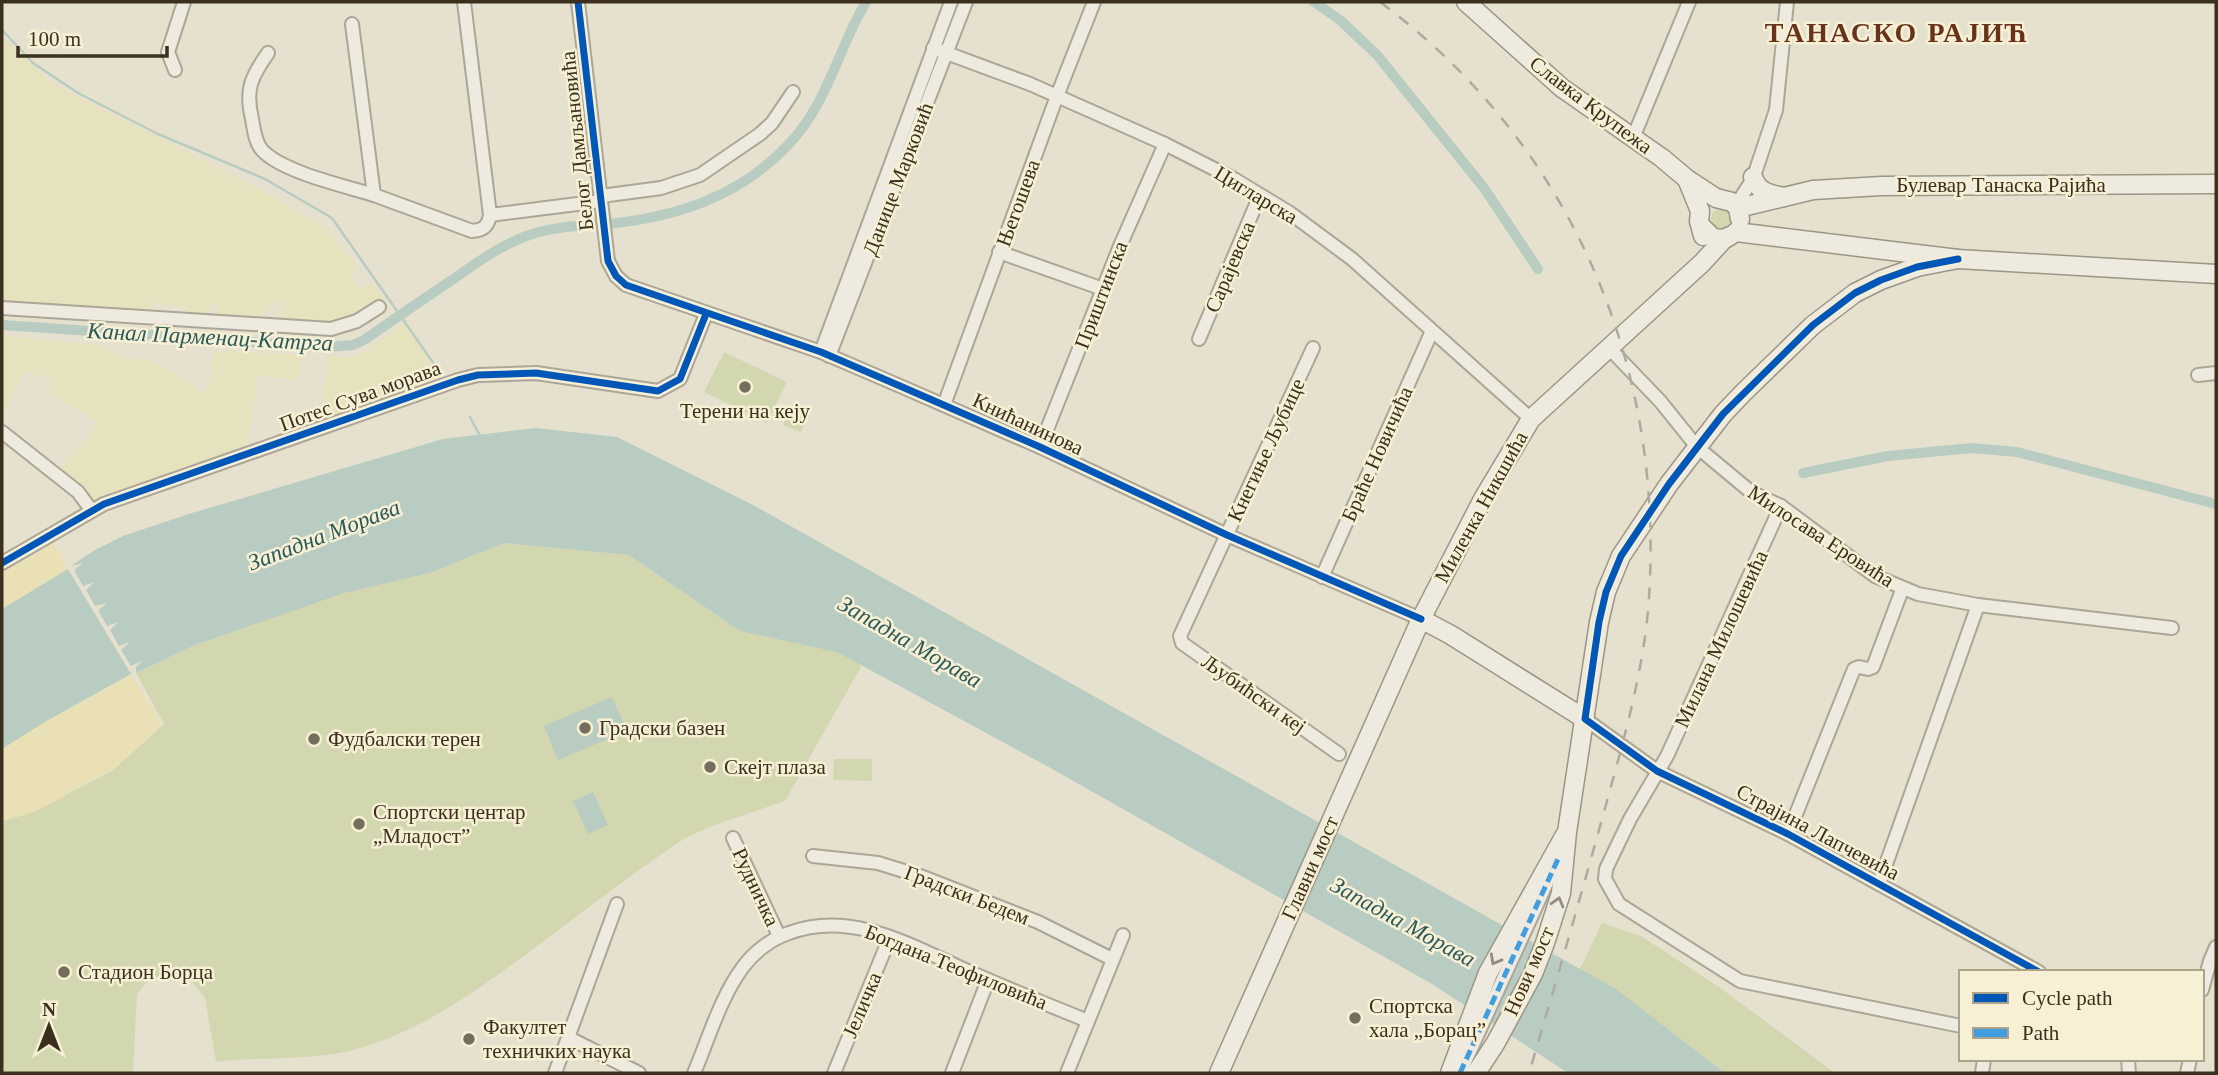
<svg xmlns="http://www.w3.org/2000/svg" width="2218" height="1075" font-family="Georgia,serif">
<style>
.farmland{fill:#e6e2be}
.green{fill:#d3d7b0}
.sand{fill:#eae0b5}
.water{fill:#b9ccc2}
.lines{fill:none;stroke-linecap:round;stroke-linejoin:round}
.stream{stroke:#b9ccc2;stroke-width:2.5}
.canal{stroke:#b9ccc2;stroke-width:10}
.street-casing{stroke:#aba697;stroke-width:16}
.secondary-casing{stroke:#9b9586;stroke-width:21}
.street{stroke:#eeeadf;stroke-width:12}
.secondary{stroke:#eeeadf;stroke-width:18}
.rail{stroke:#adaaa0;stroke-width:2.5;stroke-dasharray:12 12;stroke-linecap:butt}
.quiet{stroke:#3f9de0;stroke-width:5;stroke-dasharray:10 5;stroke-linecap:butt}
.cycleway-casing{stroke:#f7f0d4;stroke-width:11}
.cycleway{stroke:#0057b8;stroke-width:7}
.oneway{stroke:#948c7e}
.poi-dot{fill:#776d5c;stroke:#f7f0d4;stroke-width:2.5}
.labels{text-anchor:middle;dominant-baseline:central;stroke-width:5;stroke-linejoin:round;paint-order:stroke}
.street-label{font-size:21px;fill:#3b2f1e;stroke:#f7f0d4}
.poi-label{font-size:21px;fill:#3b2f1e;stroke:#f7f0d4;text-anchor:start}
.water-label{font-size:23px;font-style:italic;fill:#2c5a5b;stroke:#f7f0d4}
.district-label{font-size:28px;font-weight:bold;letter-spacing:2px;fill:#69331b;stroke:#f7f0d4}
</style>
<rect width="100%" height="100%" fill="#e6e1ce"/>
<g class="farmland">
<path d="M2,36L51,83L263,191L321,225L357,265L350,279L361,289L373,284L389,306L354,331L330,336L278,334L283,299L273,302L251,329L213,326L219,306L212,303L195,326L186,309L157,301L149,320L65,318L2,311Z"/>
<path d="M407,322L441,374V380L323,421L327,356L348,358L364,351Z"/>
<path d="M2,335L103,346L126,358L154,361L204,393L211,379L214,352L234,351L303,355L297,380L258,375L248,447L149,481L95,503L65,478L62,467L99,423L49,392L52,379L25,372L2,416Z"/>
</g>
<g class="green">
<circle cx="1721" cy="218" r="10"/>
<path d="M724,352L787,382L767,423L704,392Z"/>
<path d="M790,408L808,415L801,432L783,425Z"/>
<path d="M504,543L629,555L740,631L837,651L862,665L785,801L709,827L684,839C631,874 580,914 529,952C478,990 425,1028 364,1047C316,1062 264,1056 216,1062L205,998L192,982L152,976L137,994L133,1073H2V821L34,812L113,770L164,724L136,673L195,645L344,592L430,573Z"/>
<path d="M834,759H872V781L833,780Z"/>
<path d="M1602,923L1641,936L1719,987L1835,1073H1725L1617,990L1580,969Z"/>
</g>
<g class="sand">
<path d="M54,543L68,569L2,609V573Z"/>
<path d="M131,674L162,726L113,769L34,812L2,821V749L43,723Z"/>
</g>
<g class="water">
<path d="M536,428L617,437L753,505L1616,989L1725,1073H1568L1432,984L1047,766L837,652L740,631L629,555L504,543L430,573L344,593L195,645L136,673V667L142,661L131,666L121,650L130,642L119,646L110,630L118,622L107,626L98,610L107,603L95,606L86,590L94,582L83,586L74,570L83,563L71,566L95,550L123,536L192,513L443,439Z"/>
<path d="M68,569L131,674L43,723L2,749V609Z"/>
<path d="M612,697L627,731L558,760L544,726Z"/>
<path d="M593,792L608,825L588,834L573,801Z"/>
</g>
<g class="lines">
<g class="stream">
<path d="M2,30L33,63L78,93L158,134L265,179L332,218L441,374"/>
<path d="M470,417L480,436"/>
</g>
<g class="canal">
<path d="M1314,2L1340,20L1377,55L1484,188L1538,269"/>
<path d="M2,325L328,347L353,345L364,340C393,320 422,300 452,280C475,264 498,247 524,237C551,226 580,226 608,224C676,217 739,197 788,145C827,105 838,49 866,2"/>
<path d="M1803,473L1888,456L1972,448L2017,452L2216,504"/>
</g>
<defs>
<g id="street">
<path d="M464,2L490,215"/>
<path d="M578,2L608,261L616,276L626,285L821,352L900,386L1040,447L1227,535L1421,619"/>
<path d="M352,24L374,195L472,231C484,230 488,226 490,215L601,201"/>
<path d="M933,48L1030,84L1165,144L1234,179L1290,213L1352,259L1531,419"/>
<path d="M268,53C251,77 245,90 252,119C254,130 255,142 262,150C282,172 345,186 374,195"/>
<path d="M175,70L168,52L184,2"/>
<path d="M1633,138L1689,2"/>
<path d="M601,196L661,188L700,175L760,134L772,123L793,92"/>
<path d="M1736,205L1753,179L1776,110L1787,2"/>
<path d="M999,252L1103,289"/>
<path d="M2,308L331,329L357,321L379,307"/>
<path d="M1199,339L1260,195"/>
<path d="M1313,348L1180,636L1182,643L1339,754"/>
<path d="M1609,348L1660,401L1697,447L1751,492L1781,506L1875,576L1918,594L1978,605L2172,628"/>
<path d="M821,352L951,2"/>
<path d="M829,356L966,2"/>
<path d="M2198,375L2216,373"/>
<path d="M944,405L1057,96L1094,2"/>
<path d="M2,432L78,492L92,511"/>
<path d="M1040,447L1120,246L1165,144"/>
<path d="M1781,506L1667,756L1630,819L1606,869L1605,879L1619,904L1740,981L1961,1026"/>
<path d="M2,563L104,504L458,380L478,375L536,373L658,391L680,379L706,314"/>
<path d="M1322,577L1432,331"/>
<path d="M1585,719L1657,771L1788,834L2039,972"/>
<path d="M1788,834L1854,669L1859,667L1868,669L1873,667L1902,590"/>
<path d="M733,838L779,936"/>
<path d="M813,856L878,863L923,877L1038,922L1112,959"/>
<path d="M1879,884L1978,605"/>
<path d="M2202,990L2210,961L2216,947"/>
<path d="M569,1038L639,1073"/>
<path d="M2128,1059L2129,1073"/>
<path d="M555,1073L617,904"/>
<path d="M694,1073C709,1038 720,998 743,967C754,952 771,939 789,933C852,909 913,947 970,972C1009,989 1048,1005 1088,1021"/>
<path d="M834,1073L890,937"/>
<path d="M952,1073L988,980"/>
<path d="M1067,1073L1123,935"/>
<path d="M1460,1073L1550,876"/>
<path d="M1982,1073L1984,1059"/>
<path d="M2187,1073L2190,1059"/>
</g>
<g id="secondary">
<path d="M1466,2L1562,88L1662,158L1687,179L1716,198L1732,202L1738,208L1740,219"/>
<path d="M1753,177C1758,192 1769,194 1784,197"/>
<path d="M1687,179L1700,211L1699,221L1703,236"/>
<path d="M1738,208L1813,190L1881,186L2216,184"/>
<path d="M1701,226L1713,238L1724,239L1730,236"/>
<path d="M1736,232L1958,259L2216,274"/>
<path d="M1421,619L1451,635L1585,719"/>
<path d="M1219,1073L1421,619L1483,499L1531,419L1702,263L1724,239"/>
<path d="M1450,1073L1488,973L1565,835"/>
<path d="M1476,1073L1495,1044L1533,974L1545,943L1561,893L1567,832L1599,622L1606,592L1621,556L1669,484L1723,414L1743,393L1813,325L1855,293L1881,280L1917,267L1958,259"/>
</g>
</defs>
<use href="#street" class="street-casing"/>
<use href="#secondary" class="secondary-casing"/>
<use href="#street" class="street"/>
<use href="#secondary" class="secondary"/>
<path class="rail" d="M1380,2C1574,146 1668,372 1648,611C1642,675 1624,739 1607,801C1582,892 1556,983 1529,1073"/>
<path class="quiet" d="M1460,1073L1558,859"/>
<defs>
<g id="cycleway">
<path d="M578,2L608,261L616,276L626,285L821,352L900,386L1040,447L1227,535L1421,619"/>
<path d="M1958,259L1917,267L1881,280L1855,293L1813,325L1723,414L1669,484L1621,556L1606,592L1599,622L1585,719L1657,771L1788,834L2039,972"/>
<path d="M2,563L104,504L458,380L478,375L536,373L658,391L680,379L706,314"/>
</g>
</defs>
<use href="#cycleway" class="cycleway-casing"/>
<use href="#cycleway" class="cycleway"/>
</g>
<defs><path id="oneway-chevron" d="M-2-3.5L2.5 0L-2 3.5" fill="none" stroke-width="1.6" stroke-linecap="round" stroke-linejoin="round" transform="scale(1.75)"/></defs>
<g class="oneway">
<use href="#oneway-chevron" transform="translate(1558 902) rotate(-74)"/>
<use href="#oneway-chevron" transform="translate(1495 960) rotate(119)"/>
</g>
<g class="poi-dot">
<circle cx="745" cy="387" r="7"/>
<circle cx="585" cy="728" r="7"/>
<circle cx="314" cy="739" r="7"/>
<circle cx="710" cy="767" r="7"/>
<circle cx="359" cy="824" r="7"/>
<circle cx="64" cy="972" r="7"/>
<circle cx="1355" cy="1018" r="7"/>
<circle cx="469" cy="1039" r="7"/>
</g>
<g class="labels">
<g class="street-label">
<text transform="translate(1591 105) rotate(37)">Славка Крупежа</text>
<text transform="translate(577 141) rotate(-96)">Белог Дамљановића</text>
<text transform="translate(898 179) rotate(-69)">Данице Марковић</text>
<text x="2001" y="185">Булевар Танаска Рајића</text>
<text transform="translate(1256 195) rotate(31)">Цигларска</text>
<text transform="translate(1018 203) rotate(-70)">Његошева</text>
<text transform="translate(1230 267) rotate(-67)">Сарајевска</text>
<text transform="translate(1101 295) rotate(-69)">Приштинска</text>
<text transform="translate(360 396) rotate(-20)">Потес Сува морава</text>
<text transform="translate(1028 424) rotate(25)">Книћанинова</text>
<text transform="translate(1266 450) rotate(-65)">Кнегиње Љубице</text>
<text transform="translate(1377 454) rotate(-66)">Браће Новичића</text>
<text transform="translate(1481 507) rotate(-61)">Миленка Никшића</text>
<text transform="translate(1821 536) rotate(33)">Милосава Еровића</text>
<text transform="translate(1721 639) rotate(-65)">Милана Милошевића</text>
<text transform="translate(1254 694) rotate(35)">Љубићски кеј</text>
<text transform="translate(1818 832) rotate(28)">Страјина Лапчевића</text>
<text transform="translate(1310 868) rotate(-66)">Главни мост</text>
<text transform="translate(756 887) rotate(65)">Рудничка</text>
<text transform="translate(967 895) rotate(21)">Градски Бедем</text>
<text transform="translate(956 967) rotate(22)">Богдана Теофиловића</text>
<text transform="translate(1529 971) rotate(-66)">Нови мост</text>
<text transform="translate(862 1005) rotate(-67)">Јеличка</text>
</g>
<g class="poi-label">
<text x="745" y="411" text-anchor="middle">Терени на кеју</text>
<text x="599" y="728">Градски базен</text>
<text x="328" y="739">Фудбалски терен</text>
<text x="724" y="767">Скејт плаза</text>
<text x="373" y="812">Спортски центар<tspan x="373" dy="24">„Младост”</tspan></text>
<text x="78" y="972">Стадион Борца</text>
<text x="1369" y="1006">Спортска<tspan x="1369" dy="24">хала „Борац”</tspan></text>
<text x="483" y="1027">Факултет<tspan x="483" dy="24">техничких наука</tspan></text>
</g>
<g class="water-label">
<text transform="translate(210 337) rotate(3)">Канал Парменац-Катрга</text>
<text transform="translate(324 535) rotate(-21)">Западна Морава</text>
<text transform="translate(910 642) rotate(30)">Западна Морава</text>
<text transform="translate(1403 922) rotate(29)">Западна Морава</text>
</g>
<g class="district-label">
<text x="1897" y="32">ТАНАСКО РАЈИЋ</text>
</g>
</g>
<rect width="2218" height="1075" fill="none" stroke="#3b2f1e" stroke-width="7"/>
<rect x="1959" y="970" width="245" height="91" fill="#f7f0d4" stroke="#aca38b" stroke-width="2"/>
<rect x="1973" y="993" width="35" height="10" fill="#0057b8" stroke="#aca38b" stroke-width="2"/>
<text x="2022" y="1005" font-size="21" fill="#3b2f1e">Cycle path</text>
<rect x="1973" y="1028" width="35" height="10" fill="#3f9de0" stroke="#aca38b" stroke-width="2"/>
<text x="2022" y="1040" font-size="21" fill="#3b2f1e">Path</text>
<g transform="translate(49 1026)" stroke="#f7f0d4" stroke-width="5" paint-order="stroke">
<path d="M0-5L12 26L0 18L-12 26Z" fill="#3b2f1e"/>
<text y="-10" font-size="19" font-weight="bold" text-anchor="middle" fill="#3b2f1e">N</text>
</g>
<path d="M18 46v10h149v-10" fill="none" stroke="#3b2f1e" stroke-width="3.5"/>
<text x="28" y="46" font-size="21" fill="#3b2f1e" stroke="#f7f0d4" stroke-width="5" paint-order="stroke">100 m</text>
</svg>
